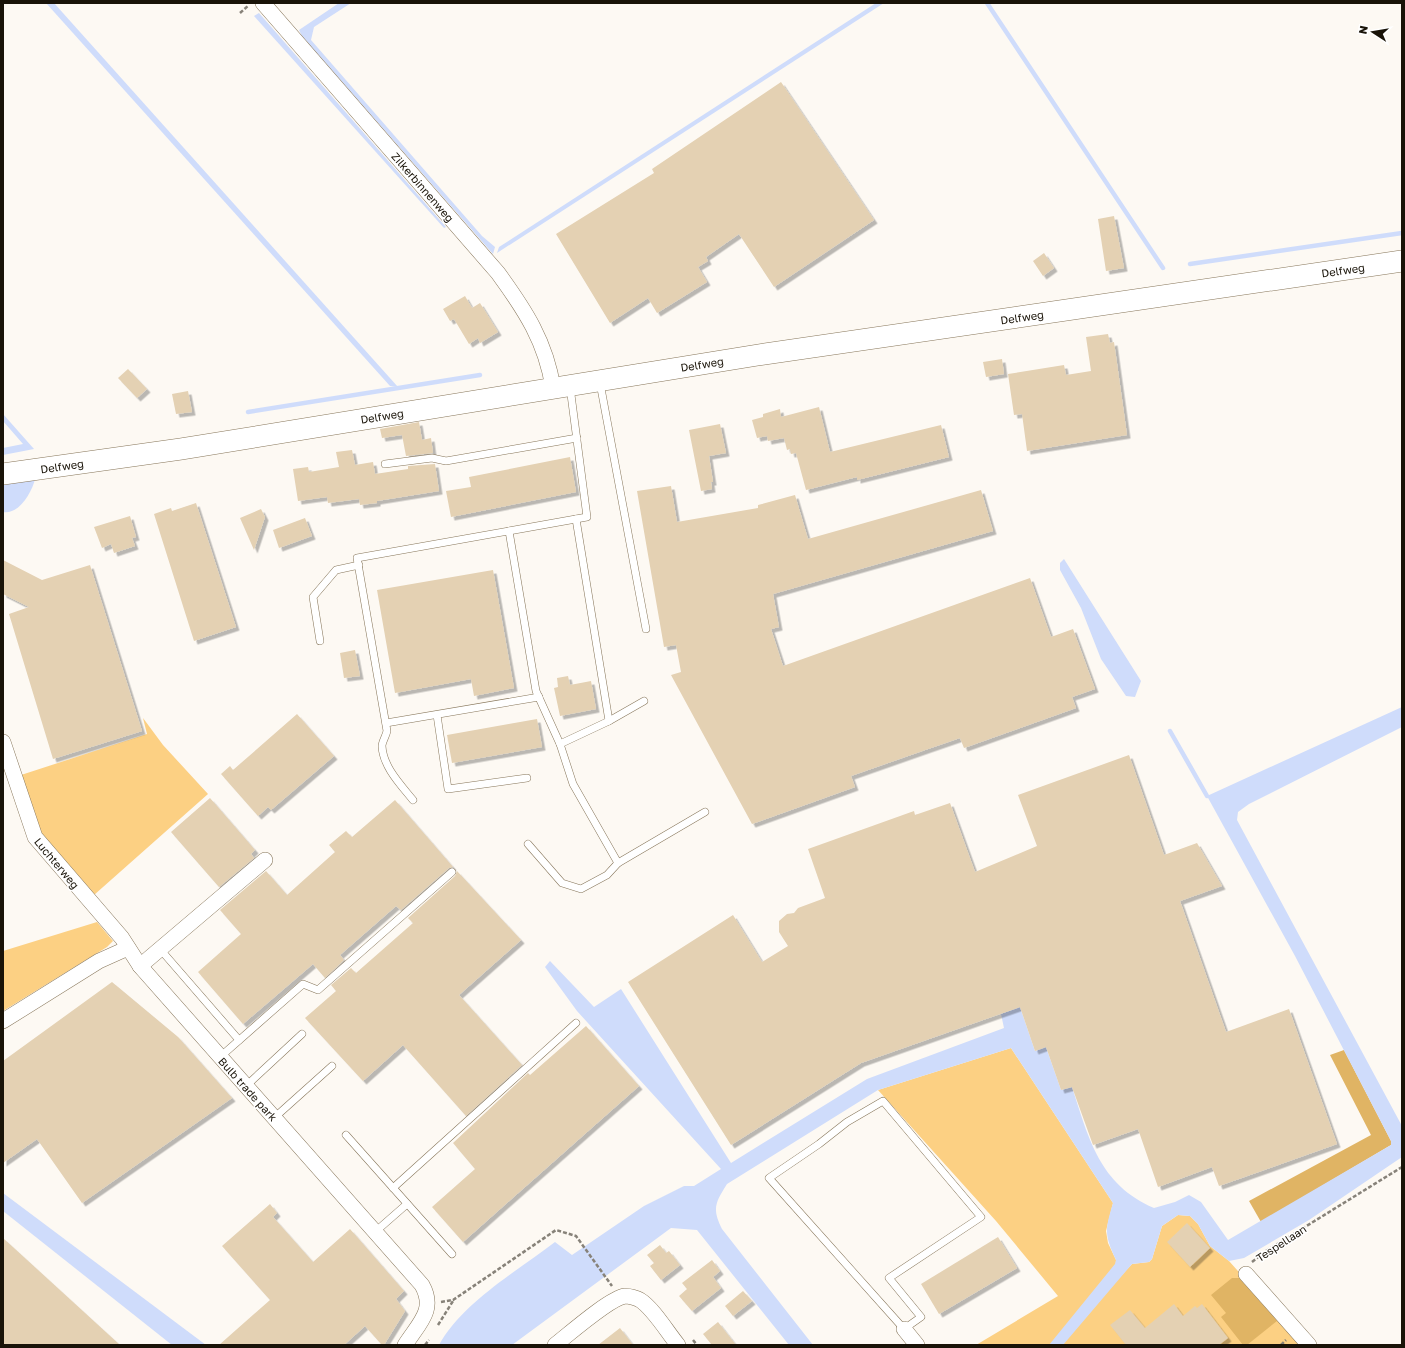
<svg xmlns="http://www.w3.org/2000/svg" width="1405" height="1348" font-family="'Golos Text',sans-serif">
<style>
.green{fill:#fcd083}
.forest{fill:#e0b464}
.water{fill:#cfdcfb}
.lines{fill:none;stroke-linecap:round;stroke-linejoin:round}
.stream{stroke:#cfdcfb;stroke-width:4.5}
.building{fill:#e4d1b3;filter:url(#shadow)}
.service-casing{stroke:#87765a;stroke-width:8}
.minor-casing{stroke:#87765a;stroke-width:16}
.secondary-casing{stroke:#87765a;stroke-width:22}
.path{stroke:#878279;stroke-width:2.5;stroke-dasharray:4 2;stroke-linecap:butt}
.service{stroke:#fff;stroke-width:7}
.minor{stroke:#fff;stroke-width:15}
.secondary{stroke:#fff;stroke-width:21}
.labels{text-anchor:middle;dominant-baseline:central;stroke-width:3;stroke-linejoin:round;paint-order:stroke}
.street-label{font-size:11px;fill:#191308;stroke:#fff}
</style>
<defs>
<filter id="shadow"><feDropShadow dx="3.5" dy="3.5" stdDeviation="0" flood-color="#0004"/></filter>
</defs>
<rect width="100%" height="100%" fill="#fdf9f3"/>
<g class="green">
<path d="M143,718L163,745L208,794L94,895L43,838L21,775L147,734Z"/>
<path d="M97,922L113,941L107,947L3,1011V951Z"/>
<path d="M1011,1048L1113,1203L1106,1231L1108,1243L1116,1260L1115,1282L1132,1264L1149,1262L1152,1259L1162,1226L1178,1215L1190,1216L1198,1224L1210,1246L1229,1261L1304,1345H976L1058,1296L996,1221L878,1090Z"/>
</g>
<g class="forest">
<path d="M1344,1050L1391,1141V1145L1261,1222L1249,1201L1371,1135L1330,1055Z"/>
<path d="M1232,1278H1239L1277,1321L1247,1345H1243L1221,1317L1226,1313L1211,1295Z"/>
</g>
<g class="water">
<path d="M46,3H54L398,387L390,386Z"/>
<path d="M339,3H351L314,27L311,40L482,236L495,247L493,254L302,36L299,30Z"/>
<path d="M876,3H884L497,253L499,247Z"/>
<path d="M259,13L446,227L444,228L254,16Z"/>
<path d="M3,414L34,449L3,455V448L23,444L3,421Z"/>
<path d="M35,479C32,492 19,515 3,512V484Z"/>
<path d="M1064,559L1141,681L1135,697L1126,696L1101,659L1081,608L1060,570V563Z"/>
<path d="M1402,707V727L1249,804L1238,812L1237,820L1402,1126V1157L1309,1220L1244,1258L1229,1261L1210,1246L1198,1224L1190,1216L1178,1215L1162,1226L1152,1259L1149,1262L1132,1264L1063,1345H1049L1115,1264L1116,1260C1104,1234 1105,1230 1113,1203L1011,1048L878,1090L727,1184C715,1203 712,1209 722,1229L813,1345H789L697,1230L671,1228L512,1345H439C462,1303 517,1271 555,1242L572,1255L644,1206L684,1186H694L721,1169L577,1011L545,967L550,961L594,1007L621,989L731,1163L867,1079L1004,1028L1001,1014L1020,1007L1035,1051L1046,1047L1061,1090L1072,1087C1089,1139 1099,1184 1154,1208L1175,1202L1189,1195L1201,1202L1228,1240L1391,1145V1141L1295,956L1207,796Z"/>
<path d="M3,1193L206,1345H172L3,1211Z"/>
</g>
<g class="lines">
<g class="stream">
<path d="M987,3L1163,268"/>
<path d="M1190,264L1402,233"/>
<path d="M248,412L480,375"/>
<path d="M1170,731L1207,796"/>
</g>
</g>
<g class="building">
<path d="M781,82L874,220L774,287L739,234L706,257L708,261L698,267L707,282L657,313L648,298L610,323L556,234L654,173L652,169Z"/>
<path d="M1114,216L1124,268L1106,271L1098,219Z"/>
<path d="M1044,253L1054,268L1043,276L1033,261Z"/>
<path d="M465,296L472,308L480,303L498,332L480,343L478,338L469,344L454,319L450,321L443,309Z"/>
<path d="M1108,334L1110,343L1114,342L1127,435L1027,451L1022,414L1014,415L1008,374L1064,365L1066,375L1091,371L1086,337Z"/>
<path d="M1002,359L1004,374L986,377L983,362Z"/>
<path d="M128,369L147,389L137,398L118,378Z"/>
<path d="M188,391L192,412L176,414L172,394Z"/>
<path d="M819,407L830,452L941,425L949,457L857,480V477L806,490L796,453L791,454L790,449L787,450L784,438L768,441L767,436L757,438L752,420L763,417V414L780,409L781,417Z"/>
<path d="M419,422L422,440L431,438L433,453L406,456L402,435L382,438L380,429Z"/>
<path d="M720,424L726,453L709,456L713,482H711L712,489L701,491L689,430Z"/>
<path d="M352,450L355,465L373,462L375,474L408,469V466L435,464L439,491L377,501V503L360,505L359,499L328,503L327,497L298,501L293,469L308,467L309,472L339,467L336,452Z"/>
<path d="M570,457L576,492L451,517L446,491L471,487L469,477Z"/>
<path d="M671,486L677,522L758,508V505L795,495L808,539L981,490L993,531L773,594L779,627L771,629L783,666L1030,578L1051,637L1073,629L1095,689L1072,697L1076,708L964,748L960,738L928,749L851,776L855,787L752,824L671,675L681,672L676,645L664,647L637,491Z"/>
<path d="M196,503L236,627L194,641L154,514L171,508L172,511Z"/>
<path d="M261,509L265,517L254,550L240,518Z"/>
<path d="M130,516L136,537L132,538L135,546L114,553L111,544L102,548L94,527Z"/>
<path d="M305,518L312,536L279,548L273,530Z"/>
<path d="M3,560L42,580L90,565L142,731L53,759L9,614L29,607L3,594Z"/>
<path d="M493,570L514,688L474,696L471,679L395,693L377,590Z"/>
<path d="M355,650L360,676L344,678L340,653Z"/>
<path d="M568,676L570,685L591,681L596,709L560,716L554,688L558,687L557,678Z"/>
<path d="M297,714L334,756L271,810L268,807L258,816L221,774L230,766L233,770Z"/>
<path d="M537,719L542,747L452,763L447,735Z"/>
<path d="M1129,755L1164,855L1197,843L1222,886L1180,901L1226,1032L1289,1009L1337,1144L1219,1186L1212,1167L1158,1187L1138,1129L1093,1145L1072,1087L1061,1090L1046,1047L1035,1051L1020,1007L861,1063L731,1145L628,982L733,915L762,962L788,946L779,932V921L787,914L794,913L798,908L825,898L808,849L914,811L915,815L950,803L975,872L1037,846L1018,795Z"/>
<path d="M210,798L255,850L251,854L254,858L219,887L171,832Z"/>
<path d="M395,800L453,867L449,868L401,910L396,906L340,955L344,960L325,978L313,964L243,1024L198,972L241,934L220,910L266,871L287,895L335,852L329,845L346,831L352,837Z"/>
<path d="M457,871L521,940L459,995L522,1065L466,1116L403,1045L363,1081L305,1018L336,991L331,985L351,968L356,973L413,923L408,918L455,876Z"/>
<path d="M112,982L178,1037L232,1098L82,1203L37,1139L3,1163V1061Z"/>
<path d="M586,1026L639,1086L463,1242L432,1207L475,1169L453,1143L528,1073L530,1075Z"/>
<path d="M270,1204L277,1213L273,1217L313,1262L350,1229L404,1291L396,1299L405,1311L384,1345H382L365,1326L344,1345H219L270,1300L222,1246Z"/>
<path d="M1187,1223L1210,1248L1190,1267L1167,1242Z"/>
<path d="M998,1237L1017,1268L939,1314L921,1284Z"/>
<path d="M3,1238L120,1345H3Z"/>
<path d="M660,1245L666,1253L669,1251L680,1265L661,1280L650,1266L654,1263L647,1255Z"/>
<path d="M712,1260L720,1271L713,1277L721,1288L692,1311L679,1296L687,1289L682,1283Z"/>
<path d="M743,1291L752,1301L733,1316L725,1306Z"/>
<path d="M1174,1304L1183,1316L1195,1306L1197,1308L1202,1304L1228,1338L1219,1345H1126L1110,1325L1130,1310L1145,1328Z"/>
<path d="M718,1322L736,1345H712L703,1334Z"/>
<path d="M620,1328L633,1345H598Z"/>
</g>
<g class="lines">
<defs>
<g id="service">
<path d="M600,383L646,629"/>
<path d="M385,464L432,458L446,461L577,438"/>
<path d="M509,531L536,691L560,744L609,721L576,519"/>
<path d="M320,641L313,597L336,570L359,565"/>
<path d="M437,715L448,789L527,778"/>
<path d="M609,721L644,701"/>
<path d="M386,723L539,697"/>
<path d="M560,744L573,784L618,863L705,812"/>
<path d="M413,800C401,785 383,767 382,746C382,742 386,736 387,731L357,558L587,517L570,387"/>
<path d="M528,844L562,883L581,889L607,875L618,863"/>
<path d="M160,949L239,1040"/>
<path d="M220,1057L303,984L318,990L452,872"/>
<path d="M246,1086L302,1034"/>
<path d="M883,1101L981,1217L889,1278L921,1317L904,1329L769,1178L819,1144L847,1122Z"/>
<path d="M274,1118L332,1066"/>
<path d="M346,1135L452,1254"/>
<path d="M393,1188L576,1023"/>
<path d="M375,1232L407,1204"/>
</g>
<g id="minor">
<path d="M263,3L498,273C525,310 546,342 553,388"/>
<path d="M3,742L35,837L122,938L140,966L422,1285C436,1310 419,1323 405,1345"/>
<path d="M140,966L265,860"/>
<path d="M3,1021L99,961L128,948"/>
<path d="M1246,1274L1309,1345"/>
<path d="M904,1329L917,1345"/>
<path d="M555,1345C569,1334 610,1298 625,1296C629,1296 637,1298 640,1300C653,1308 668,1333 678,1345"/>
</g>
<path id="secondary" d="M3,474L181,449L758,355L1402,261"/>
</defs>
<use href="#service" class="service-casing"/>
<use href="#minor" class="minor-casing"/>
<use href="#secondary" class="secondary-casing"/>
<g class="path">
<path d="M240,13L249,5"/>
<path d="M1252,1262L1266,1251L1402,1167"/>
<path d="M441,1302L453,1300L556,1230L576,1236L612,1286"/>
<path d="M438,1325L453,1301"/>
<path d="M693,1340L697,1345"/>
<path d="M425,1345L429,1340"/>
<path d="M1281,1345L1286,1340"/>
</g>
<use href="#service" class="service"/>
<use href="#minor" class="minor"/>
<use href="#secondary" class="secondary"/>
</g>
<g class="labels">
<g class="street-label">
<text transform="translate(423 187) rotate(49)">Zilkerbinnenweg</text>
<text transform="translate(1343 270) rotate(-8)">Delfweg</text>
<text transform="translate(1022 317) rotate(-8)">Delfweg</text>
<text transform="translate(702 364) rotate(-9)">Delfweg</text>
<text transform="translate(382 416) rotate(-9)">Delfweg</text>
<text transform="translate(62 466) rotate(-8)">Delfweg</text>
<text transform="translate(57 863) rotate(50)">Luchterweg</text>
<text transform="translate(248 1089) rotate(48)">Bulb trade park</text>
<text transform="translate(1281 1243) rotate(-33)">Tespellaan</text>
</g>
</g>
<rect width="1405" height="1348" fill="none" stroke="#191308" stroke-width="8"/>
<g transform="translate(1373 32) rotate(282)" stroke="#ffffff" stroke-width="3" paint-order="stroke">
<path d="M0-3L7 15L0 10L-7 15Z" fill="#191308"/>
<text y="-6" font-size="11" font-weight="bold" text-anchor="middle" fill="#191308">N</text>
</g>
</svg>
